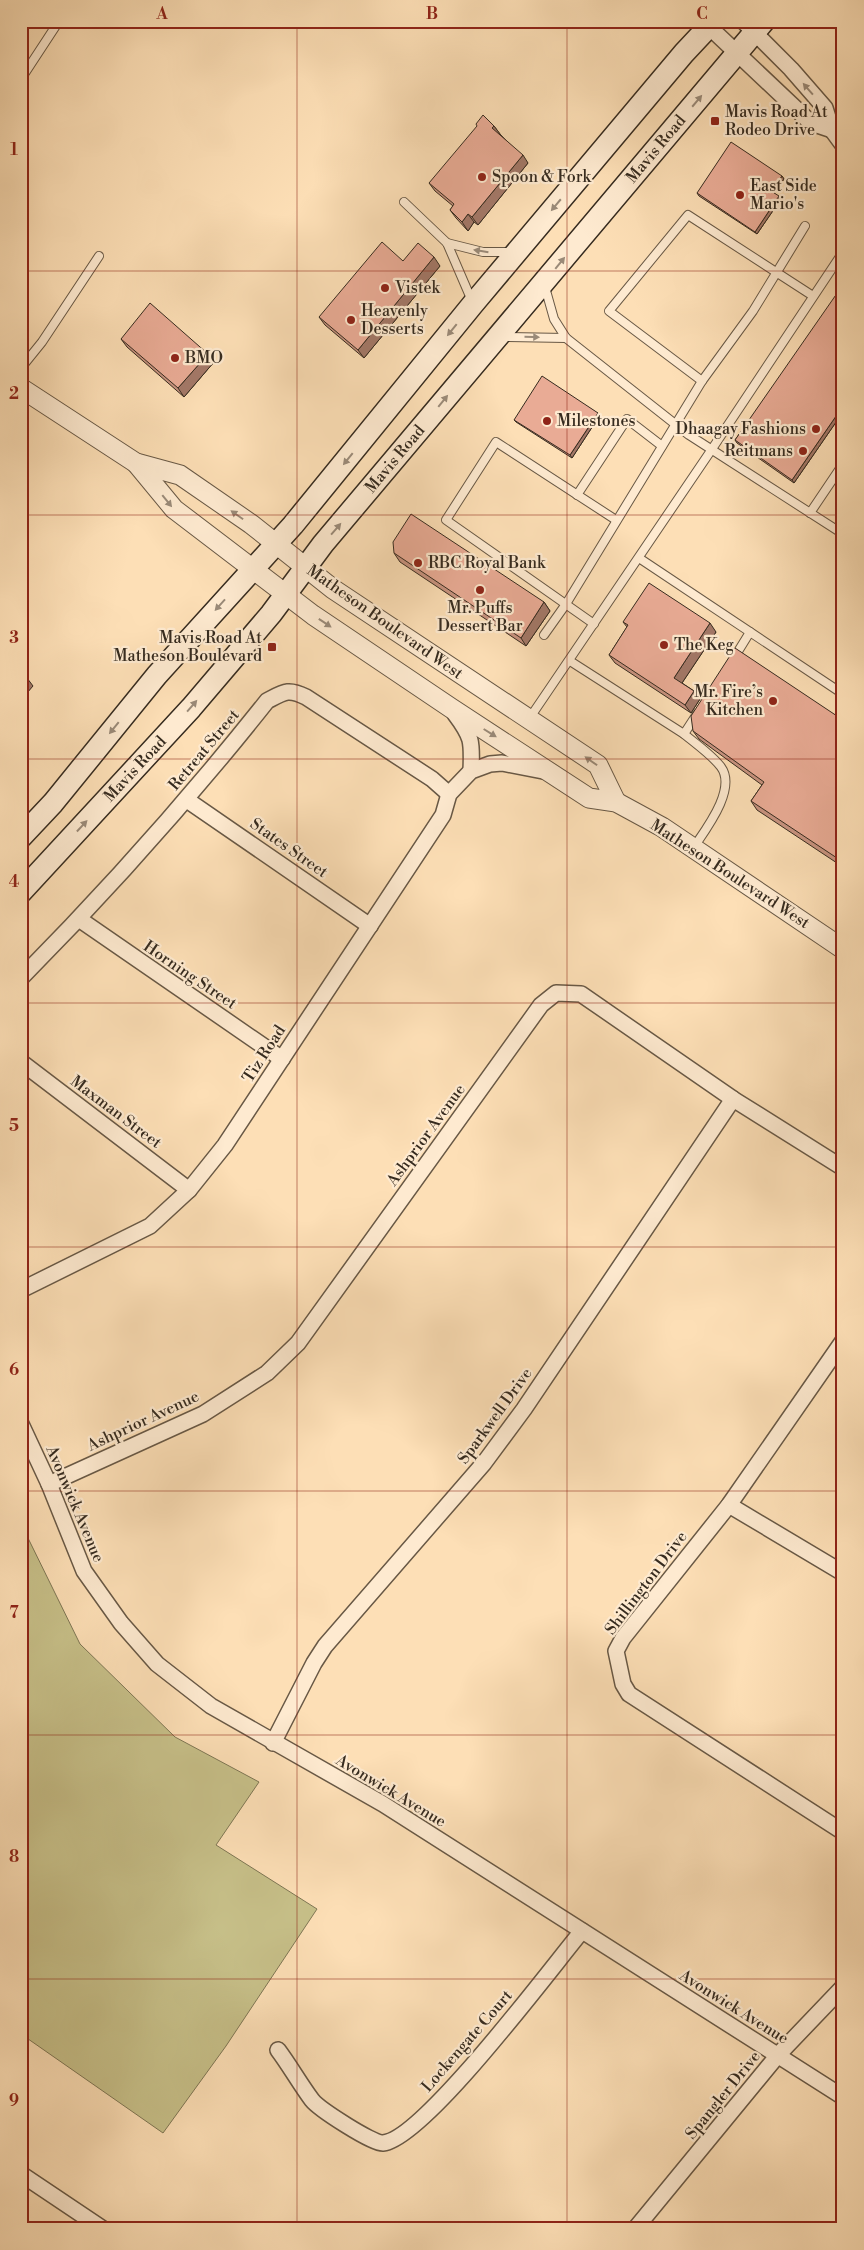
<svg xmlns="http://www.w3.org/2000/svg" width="864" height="2250" font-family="'Libre Bodoni',serif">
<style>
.green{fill:#c7c089;stroke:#7e7654}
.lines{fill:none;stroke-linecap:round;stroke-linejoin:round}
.service-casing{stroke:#685845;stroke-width:10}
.minor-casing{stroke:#685845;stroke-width:18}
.tertiary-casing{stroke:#685845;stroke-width:21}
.secondary-casing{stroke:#362b1f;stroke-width:24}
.service{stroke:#feead0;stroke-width:8}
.minor{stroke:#feead0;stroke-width:15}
.tertiary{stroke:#feead0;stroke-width:19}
.secondary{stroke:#feead0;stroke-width:21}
.wall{fill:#c89380;stroke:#362b1f}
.shaded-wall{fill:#a37868;stroke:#362b1f}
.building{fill:#e9ab95;stroke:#362b1f}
.oneway{fill:#9a8a78}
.grid{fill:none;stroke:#8f2418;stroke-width:1;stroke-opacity:0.55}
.poi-dot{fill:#8f2418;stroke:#feead0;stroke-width:2}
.labels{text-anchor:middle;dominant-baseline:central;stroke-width:4.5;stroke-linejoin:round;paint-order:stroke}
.poi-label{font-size:16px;fill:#362b1f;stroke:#feead0;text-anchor:start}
.street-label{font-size:16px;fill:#362b1f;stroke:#feead0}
.neatline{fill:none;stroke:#8f2418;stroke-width:2}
.grid-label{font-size:16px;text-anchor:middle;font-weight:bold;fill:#8f2418}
</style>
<rect width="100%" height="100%" fill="#fddfb6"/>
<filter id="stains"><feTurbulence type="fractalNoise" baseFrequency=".004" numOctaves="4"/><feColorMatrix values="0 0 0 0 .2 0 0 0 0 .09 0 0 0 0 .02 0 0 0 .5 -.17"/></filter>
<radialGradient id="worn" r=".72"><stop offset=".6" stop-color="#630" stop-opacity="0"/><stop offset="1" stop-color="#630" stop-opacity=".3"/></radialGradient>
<path class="green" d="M26,1534L80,1644L175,1737L259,1782L216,1845L317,1909L226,2046L163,2133L21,2034V1539Z"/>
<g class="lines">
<defs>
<g id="service">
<path d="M21,79L59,21"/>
<path d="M404,202L447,243L472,301"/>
<path d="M447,243L483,252H511"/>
<path d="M545,287L554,319L566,338L689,435L843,534"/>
<path d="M503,337L566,338"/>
<path d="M21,368L42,342L99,256"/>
<path d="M702,381L609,311L688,215L813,296"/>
<path d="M577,495L627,419L662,446"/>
<path d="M810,513L843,464"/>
<path d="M639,558L843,694"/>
<path d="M594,624L446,520L496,442L616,520"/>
<path d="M544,635L566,604L702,381L753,311L805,226"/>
<path d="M734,658L750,632"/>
<path d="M570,661L684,734"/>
<path d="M529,719L712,449L843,252"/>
<path d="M694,847C706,829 737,789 721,767C712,755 696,744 684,734L697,714"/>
</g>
<g id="minor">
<path d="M703,21L811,123L832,130"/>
<path d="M743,21L791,69L825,108L832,130L843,145"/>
<path d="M455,714C473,738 472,742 471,771"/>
<path d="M187,800L370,926"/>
<path d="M79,919L282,1059"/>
<path d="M21,978C108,890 190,798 267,701C284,692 288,688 306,697L432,779L449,794"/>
<path d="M21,1062L189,1190"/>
<path d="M21,1290L150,1226L189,1190L225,1145L443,815L449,794L471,771L490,764L502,763L543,771"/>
<path d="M843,1341L729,1505L623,1638L616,1651L623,1684L629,1694L843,1832"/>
<path d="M21,1424L49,1484L84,1571L121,1623L157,1664L211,1706L383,1804L843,2097"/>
<path d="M49,1484L203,1414L267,1373L298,1343L541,1005L556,993L581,994L733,1099L843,1168"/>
<path d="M729,1505L843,1573"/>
<path d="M273,1743L314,1663L325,1646L484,1463L524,1409L733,1099"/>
<path d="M278,2050C290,2066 300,2084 312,2100C319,2109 373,2144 383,2143C423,2140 551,1968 582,1931"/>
<path d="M21,2174L103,2229"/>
<path d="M635,2229L778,2055L843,1987"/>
</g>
<g id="tertiary">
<path d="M21,388L136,463L180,475L251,524L333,589L598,765L616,802"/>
<path d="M136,463L174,509L313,615L451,708L589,798L616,802L662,827L843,949"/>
</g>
<g id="secondary">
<path d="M21,837L53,803L157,675L293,525L473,304L684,53L714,21"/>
<path d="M21,892L191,708L271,614L323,544L764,21"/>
</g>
</defs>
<use href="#service" class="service-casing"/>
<use href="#minor" class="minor-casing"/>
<use href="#tertiary" class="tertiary-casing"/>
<use href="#secondary" class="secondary-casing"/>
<use href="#service" class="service"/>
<use href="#minor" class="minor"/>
<use href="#tertiary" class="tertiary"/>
<use href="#secondary" class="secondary"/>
</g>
<g class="wall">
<path d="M494,126L500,134L528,163L478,225L474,222L468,231L456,218L450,210L453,206L435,191L429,183Z"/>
<path d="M782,176L784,179L774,193L781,199L757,234L699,196L697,193Z"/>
<path d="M403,261L440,266L364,358L325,325L319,317Z"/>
<path d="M843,291V412L794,483L737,443L735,440Z"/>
<path d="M121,339L208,354L214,362L184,397L127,347Z"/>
<path d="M598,413L600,415L572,458L516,422L514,420Z"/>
<path d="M394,553L544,602L550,611L526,646L400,562Z"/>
<path d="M623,622L716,632L682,683L694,691L700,699L691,713L615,663L609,655L627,627Z"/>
<path d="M843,720V867L757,810L751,801L762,785L699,739L693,731Z"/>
</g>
<g class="shaded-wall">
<path d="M494,126L500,134L498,136L492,128Z"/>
<path d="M523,155L528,163L478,225L472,217Z"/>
<path d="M782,176L784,179L773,194L771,191Z"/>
<path d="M779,196L781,199L757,234L755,232Z"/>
<path d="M468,214L474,222L468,231L462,222Z"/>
<path d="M434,257L440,266L364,358L358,350Z"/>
<path d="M208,354L214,362L184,397L178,388Z"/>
<path d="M843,406V412L794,483L792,480Z"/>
<path d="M598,413L600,415L572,458L570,455Z"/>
<path d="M544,602L550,611L526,646L521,638Z"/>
<path d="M710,623L716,632L680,686L674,678Z"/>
<path d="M27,678L33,686L21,700V685Z"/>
<path d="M694,691L700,699L691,713L685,705Z"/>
</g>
<g class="building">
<path d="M483,115L494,126L492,128L523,155L472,217L468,214L462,222L450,210L454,204L429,183L477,126L476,124Z"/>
<path d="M731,142L782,176L771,191L779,196L755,232L697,193Z"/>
<path d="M382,242L403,261L418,243L434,257L358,350L319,317Z"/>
<path d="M840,289L843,291V406L792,480L735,440Z"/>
<path d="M150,303L208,354L178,388L121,339Z"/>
<path d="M542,376L598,413L570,455L514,420Z"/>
<path d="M411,514L544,602L521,638L394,553L393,542Z"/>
<path d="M649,583L710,623L674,678L694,691L685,705L609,655L628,625L623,622Z"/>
<path d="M735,648L843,720V862L751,801L764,782L693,731L691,716Z"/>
<path d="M21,672L27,678L21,685Z"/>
</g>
<defs><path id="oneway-solid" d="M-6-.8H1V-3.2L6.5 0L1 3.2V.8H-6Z" transform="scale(1.25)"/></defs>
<g class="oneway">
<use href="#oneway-solid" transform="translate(808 89) rotate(-131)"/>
<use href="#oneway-solid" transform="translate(697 101) rotate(-50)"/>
<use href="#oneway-solid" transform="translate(556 205) rotate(130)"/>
<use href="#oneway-solid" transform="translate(481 251) rotate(-171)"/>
<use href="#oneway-solid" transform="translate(560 263) rotate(-51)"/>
<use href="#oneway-solid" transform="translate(452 330) rotate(129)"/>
<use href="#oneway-solid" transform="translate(532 337) rotate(1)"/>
<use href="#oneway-solid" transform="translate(443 401) rotate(-51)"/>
<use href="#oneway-solid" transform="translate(348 459) rotate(129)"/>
<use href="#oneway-solid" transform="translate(167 501) rotate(51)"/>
<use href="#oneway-solid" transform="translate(237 515) rotate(-145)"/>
<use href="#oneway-solid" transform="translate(336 529) rotate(-49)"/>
<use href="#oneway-solid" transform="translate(220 605) rotate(132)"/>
<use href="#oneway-solid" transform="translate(325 623) rotate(34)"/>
<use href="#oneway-solid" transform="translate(192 706) rotate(-49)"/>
<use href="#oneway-solid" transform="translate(114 728) rotate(129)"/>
<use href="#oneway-solid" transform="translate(490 733) rotate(32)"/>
<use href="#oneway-solid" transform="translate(591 761) rotate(-145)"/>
<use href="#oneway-solid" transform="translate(82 826) rotate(-47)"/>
</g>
<path class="grid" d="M297,21V2229M567,21V2229M21,271H843M21,515H843M21,759H843M21,1003H843M21,1247H843M21,1491H843M21,1735H843M21,1979H843"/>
<g class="poi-dot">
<rect x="710" y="116" width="10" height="10" rx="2.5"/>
<circle cx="482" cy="177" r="5"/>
<circle cx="740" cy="195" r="5"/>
<circle cx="385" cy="288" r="5"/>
<circle cx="351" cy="320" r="5"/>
<circle cx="175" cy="358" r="5"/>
<circle cx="547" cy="421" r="5"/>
<circle cx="816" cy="429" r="5"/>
<circle cx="803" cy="451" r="5"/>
<circle cx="418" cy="563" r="5"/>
<circle cx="480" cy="590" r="5"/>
<circle cx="664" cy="645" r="5"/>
<rect x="267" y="642" width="10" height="10" rx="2.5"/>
<circle cx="773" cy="701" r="5"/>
</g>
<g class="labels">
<g class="poi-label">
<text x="725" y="112">Mavis Road At<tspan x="725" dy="18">Rodeo Drive</tspan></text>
<text x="492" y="177">Spoon &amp; Fork</text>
<text x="750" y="186">East Side<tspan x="750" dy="18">Mario's</tspan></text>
<text x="395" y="288">Vistek</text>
<text x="361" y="311">Heavenly<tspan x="361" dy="18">Desserts</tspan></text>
<text x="185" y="358">BMO</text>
<text x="557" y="421">Milestones</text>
<text x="806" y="429" text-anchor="end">Dhaagay Fashions</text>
<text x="793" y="451" text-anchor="end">Reitmans</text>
<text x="428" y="563">RBC Royal Bank</text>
<text x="480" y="608" text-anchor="middle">Mr. Puffs<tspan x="480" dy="18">Dessert Bar</tspan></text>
<text x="262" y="638" text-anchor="end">Mavis Road At<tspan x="262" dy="18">Matheson Boulevard</tspan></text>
<text x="674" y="645">The Keg</text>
<text x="763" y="692" text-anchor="end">Mr. Fire’s<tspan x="763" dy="18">Kitchen</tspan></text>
</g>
<g class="street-label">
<text transform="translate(656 149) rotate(-50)">Mavis Road</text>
<text transform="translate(395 459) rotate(-50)">Mavis Road</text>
<text transform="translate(385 622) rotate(35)">Matheson Boulevard West</text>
<text transform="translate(204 750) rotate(-50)">Retreat Street</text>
<text transform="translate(135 769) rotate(-47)">Mavis Road</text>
<text transform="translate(289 848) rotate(35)">States Street</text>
<text transform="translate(730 874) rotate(33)">Matheson Boulevard West</text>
<text transform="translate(190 975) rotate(34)">Horning Street</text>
<text transform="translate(264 1054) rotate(-57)">Tiz Road</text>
<text transform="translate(116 1112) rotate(37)">Maxman Street</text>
<text transform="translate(426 1135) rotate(-54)">Ashprior Avenue</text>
<text transform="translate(495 1416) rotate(-54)">Sparkwell Drive</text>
<text transform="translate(143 1421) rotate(-25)">Ashprior Avenue</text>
<text transform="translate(75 1504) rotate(67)">Avonwick Avenue</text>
<text transform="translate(646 1583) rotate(-53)">Shillington Drive</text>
<text transform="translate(391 1791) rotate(31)">Avonwick Avenue</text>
<text transform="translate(734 2007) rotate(32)">Avonwick Avenue</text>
<text transform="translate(467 2041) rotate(-49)">Lockengate Court</text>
<text transform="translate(723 2095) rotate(-51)">Spangler Drive</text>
</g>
</g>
<rect width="864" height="2250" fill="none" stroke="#fddfb6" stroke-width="55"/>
<rect x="28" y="28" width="808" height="2194" class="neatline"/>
<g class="grid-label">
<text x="162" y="19">A</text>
<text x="432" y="19">B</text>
<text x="702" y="19">C</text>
<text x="14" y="155">1</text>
<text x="14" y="399">2</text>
<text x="14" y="643">3</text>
<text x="14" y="887">4</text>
<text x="14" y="1131">5</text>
<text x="14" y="1375">6</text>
<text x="14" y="1618">7</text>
<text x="14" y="1862">8</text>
<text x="14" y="2106">9</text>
</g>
<rect width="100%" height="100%" filter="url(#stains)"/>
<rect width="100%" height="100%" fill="url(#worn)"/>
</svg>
